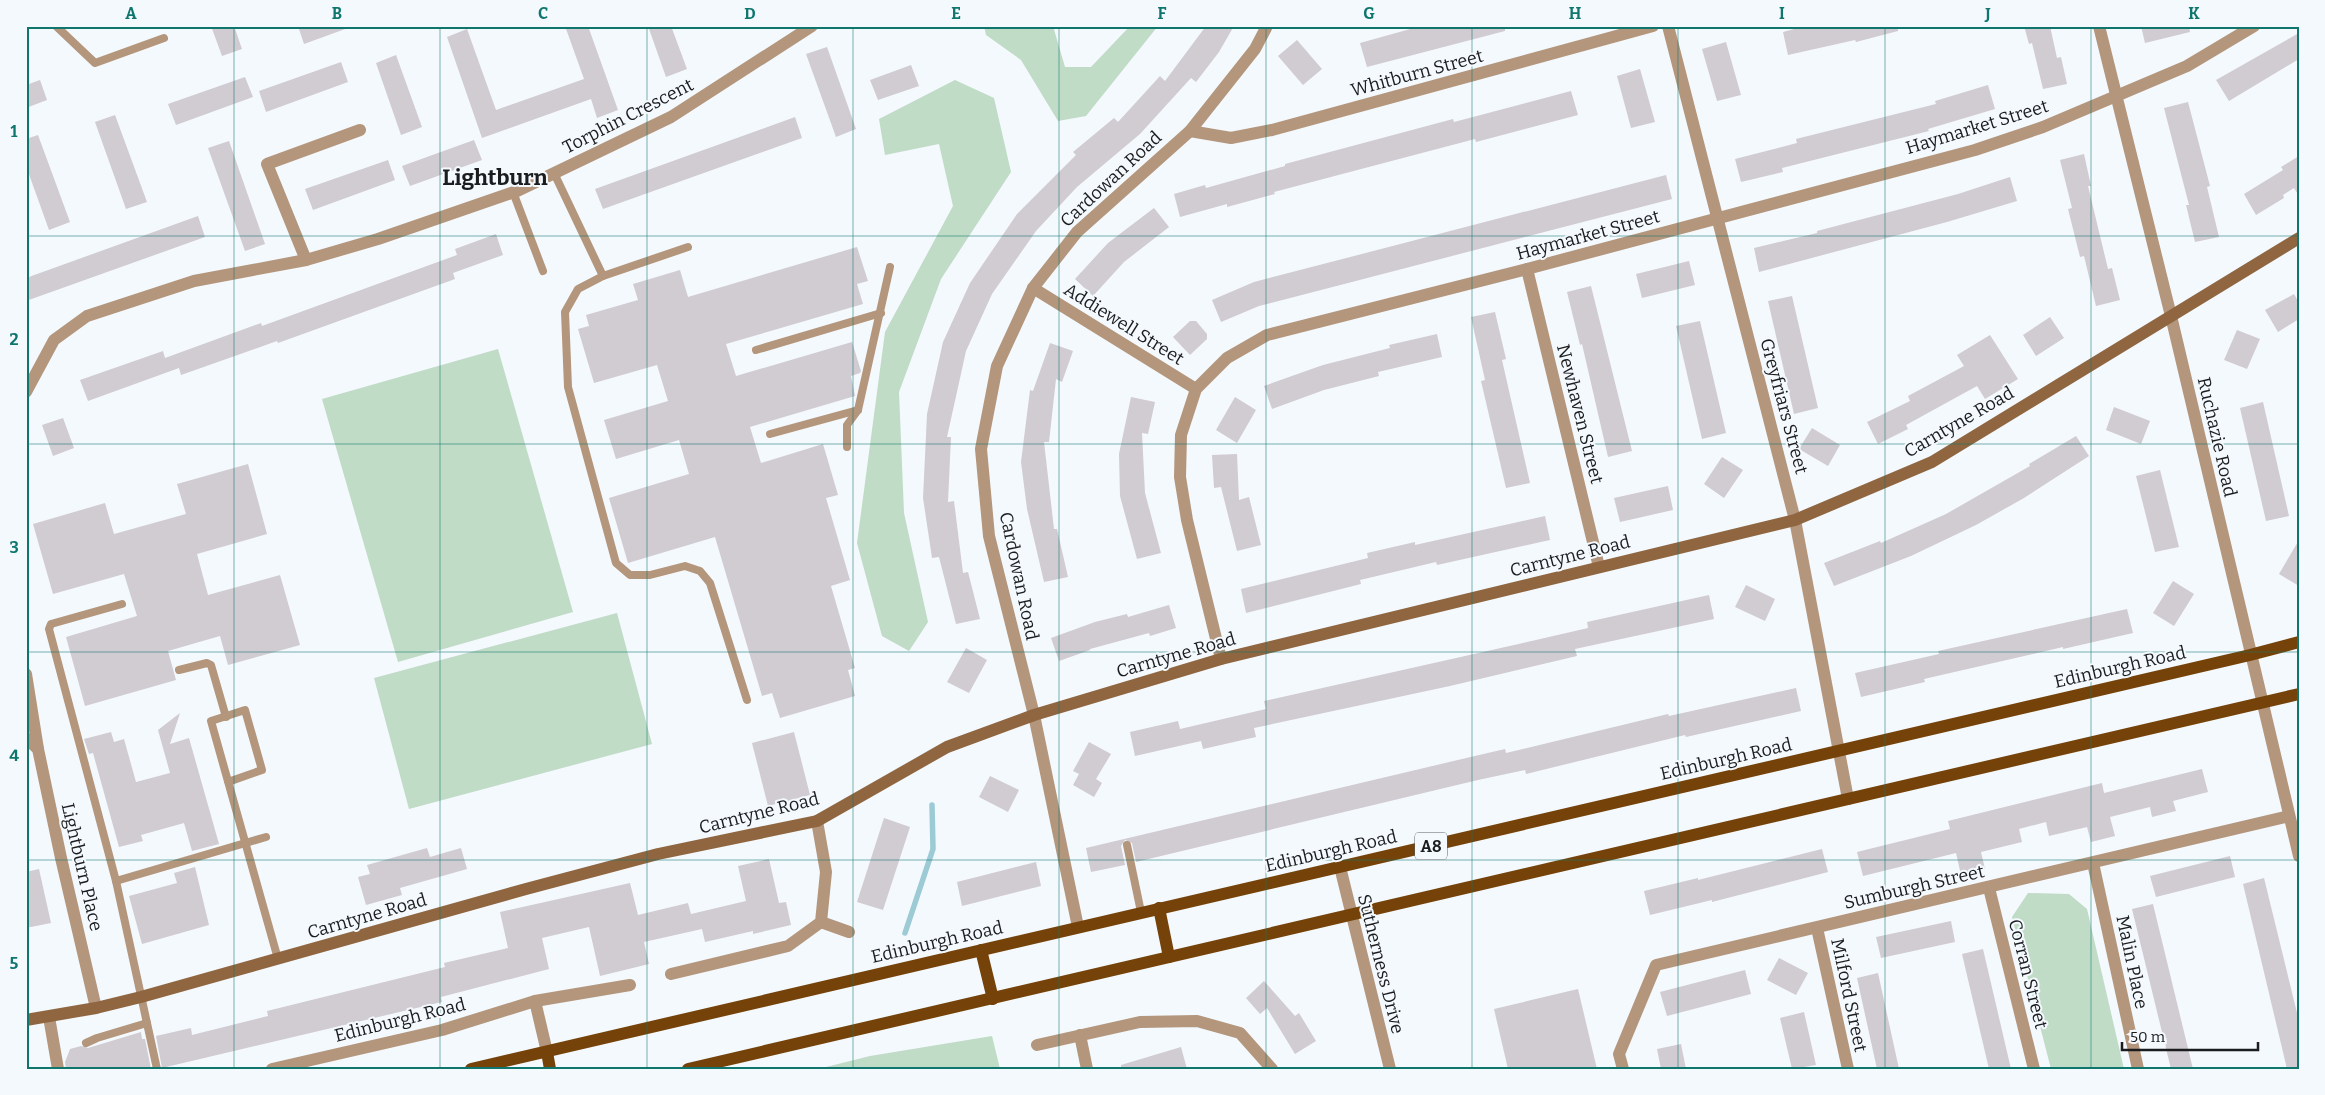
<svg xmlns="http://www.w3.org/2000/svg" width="2325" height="1095" font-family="Bitter,serif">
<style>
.green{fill:#c0dbc6}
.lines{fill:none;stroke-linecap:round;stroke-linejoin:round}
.stream{stroke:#9ccbd5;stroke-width:5.5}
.building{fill:#d1cbd2}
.lane{stroke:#b3967c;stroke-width:8}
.street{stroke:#b3967c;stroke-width:12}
.secondary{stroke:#8f6640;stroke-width:12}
.primary{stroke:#754309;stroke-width:12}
.grid{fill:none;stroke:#0f766e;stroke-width:1;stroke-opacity:0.55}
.labels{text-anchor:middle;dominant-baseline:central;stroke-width:4;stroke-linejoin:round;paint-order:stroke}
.shield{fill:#f4f9fe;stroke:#5b5e61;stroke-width:1}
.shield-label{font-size:16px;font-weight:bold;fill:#1a1c1e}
.street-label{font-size:18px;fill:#1a1c1e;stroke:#f4f9fe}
.district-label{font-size:22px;font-weight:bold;fill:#1a1c1e;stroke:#f4f9fe}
.neatline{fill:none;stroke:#0f766e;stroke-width:2}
.grid-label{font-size:16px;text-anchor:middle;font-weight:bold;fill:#0f766e}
</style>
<rect width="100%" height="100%" fill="#f4f9fe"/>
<g class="green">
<path d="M984,26H1053L1065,67H1091L1130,26H1158L1086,116L1058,121L1021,60L986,35Z"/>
<path d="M955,80L994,98L1011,172L941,279L899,392L904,513L928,622L909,651L882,636L857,543L885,332L953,206L939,144L885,155L879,119Z"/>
<path d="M498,349L573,612L398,662L322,399Z"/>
<path d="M617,613L652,744L409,809L374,678Z"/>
<path d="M2028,893L2069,894L2087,909L2124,1069H2051L2012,917Z"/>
<path d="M992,1036L1000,1069H818L870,1056Z"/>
</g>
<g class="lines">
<path class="stream" d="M905,933L933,849L932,805"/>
</g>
<g class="building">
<path d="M211,26H234L242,49L222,56Z"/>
<path d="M298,26H348V28L304,44Z"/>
<path d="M565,26H588L618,110L597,118L591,99L482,138L447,37L467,29L496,110L584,79Z"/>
<path d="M648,26H671L687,69L666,77Z"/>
<path d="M1206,26H1234L1219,52L1196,82L1191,78L1140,134L1077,187L1036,231L992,294L966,351L947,437H951L948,502L954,501L963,573L968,572L980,619L956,624L939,557L932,558L923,498L927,414L943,342L970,283L1017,214L1076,155L1073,152L1114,118L1118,122L1160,76L1165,81Z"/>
<path d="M1421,26H1505V31L1367,67L1360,43Z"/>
<path d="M1805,26H1898V31L1856,42L1855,40L1788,55L1783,32Z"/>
<path d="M2024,26H2050L2057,58L2061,57L2067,84L2043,89L2032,43L2029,44Z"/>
<path d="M2141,26H2189L2190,32L2145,43Z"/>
<path d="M2299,33V59L2229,101L2216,80Z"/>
<path d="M1297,40L1322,69L1303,85L1278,56Z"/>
<path d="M1726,42L1741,95L1717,101L1702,49Z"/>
<path d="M827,47L856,129L836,137L806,54Z"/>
<path d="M396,55L422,127L401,135L376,63Z"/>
<path d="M341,62L348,82L266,112L259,91Z"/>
<path d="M911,65L919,86L878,100L870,80Z"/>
<path d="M1640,69L1655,122L1631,128L1617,76Z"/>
<path d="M245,77L253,97L176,125L168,104Z"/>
<path d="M40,80L47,100L26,108V85Z"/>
<path d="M1988,85L1995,109L1928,129L1929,131L1782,168L1783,172L1741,182L1735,159L1797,143L1796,139L1936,104L1935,101Z"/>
<path d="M1571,91L1578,115L1476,142L1475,139L1274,192L1275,194L1227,207V204L1180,217L1174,194L1205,185L1206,188L1285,166V164L1453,119L1454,122Z"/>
<path d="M2188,102L2210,186L2207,187L2219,237L2195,242L2186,205H2189L2164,108Z"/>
<path d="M115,115L147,202L126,209L95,122Z"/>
<path d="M795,117L802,138L603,209L595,189Z"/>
<path d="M38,135L70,222L49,230L26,166V139Z"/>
<path d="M474,140L482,160L410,186L402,166Z"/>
<path d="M229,141L265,244L245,251L208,148Z"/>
<path d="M2084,154L2091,186H2088L2108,269L2112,268L2120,300L2096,306L2084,256L2080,257L2068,209L2072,208L2060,160Z"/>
<path d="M2299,156V196L2294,188L2283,195L2284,198L2256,215L2244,194L2283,170L2281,167Z"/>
<path d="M388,160L395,180L313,210L305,189Z"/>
<path d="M1666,175L1672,199L1259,306L1221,322L1212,300L1254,282Z"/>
<path d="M2010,177L2017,201L1947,222L1759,272L1754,248L1817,233V231L1958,194Z"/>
<path d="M1154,208L1169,227L1124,262L1093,296L1075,279L1108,243Z"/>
<path d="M198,216L205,237L26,301V278Z"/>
<path d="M496,234L503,255L453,273L455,279L278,343L277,341L181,375L179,368L88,401L80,380L163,351L165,358L261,323L262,326L457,255L455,249Z"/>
<path d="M857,247L868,281L857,284L863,304L726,344L736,376L852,342L861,371L860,373L851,376L855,396L750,427L761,463L823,444L838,495L826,498L850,580L831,586L855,668L848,670L855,696L780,718L772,693L762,696L715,537L628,563L609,498L689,474L679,440L616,459L604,420L668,401L657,365L594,383L578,329L589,326L586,315L638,300L633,284L680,270L688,297Z"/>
<path d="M1689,261L1695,285L1642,298L1636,274Z"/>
<path d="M1591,286L1632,451L1608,457L1582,344L1580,345L1567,292Z"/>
<path d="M2294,294L2299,303V319L2278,332L2265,310Z"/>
<path d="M1792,296L1818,408L1794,414L1768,301Z"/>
<path d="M1495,312L1506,359L1502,360L1530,483L1506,488L1481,381L1485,380L1471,317Z"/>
<path d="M2050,317L2064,338L2036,356L2023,335Z"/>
<path d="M1190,321H1196L1207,334V339L1190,355L1173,337Z"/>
<path d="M1700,321L1726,433L1702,439L1676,326Z"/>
<path d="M2237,330L2260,339L2247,369L2224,360Z"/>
<path d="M1437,334L1442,357L1378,372L1379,376L1324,390L1272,409L1264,386L1323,365L1390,348L1389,345Z"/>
<path d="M1990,335L2018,379L1985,399L1977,386L1906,425L1908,429L1878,444L1867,422L1910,401L1908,396L1964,366L1957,355Z"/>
<path d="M1050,343L1073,351L1062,382L1056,379L1049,442H1044L1054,529H1057L1068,577L1044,582L1027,509L1021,462L1030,390L1033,391Z"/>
<path d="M1131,397L1155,402L1148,434L1142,433L1145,493L1161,553L1137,559L1120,496L1119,454Z"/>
<path d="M1235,397L1256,410L1237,443L1216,430Z"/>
<path d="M2263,402L2289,516L2266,521L2240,408Z"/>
<path d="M2114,407L2150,421L2141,444L2106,430Z"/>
<path d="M63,418L74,448L53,456L42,425Z"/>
<path d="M1812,428L1840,445L1828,466L1799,449Z"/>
<path d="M2076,436L2089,456L2024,498L1976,525L1911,556L1834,586L1824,563L1880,541L1881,543L1946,514L2030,466L2029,464Z"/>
<path d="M1237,454L1239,500L1249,497L1261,545L1237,551L1221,487L1214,488L1212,455Z"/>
<path d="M1722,457L1743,470L1724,498L1704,484Z"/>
<path d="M248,464L267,534L197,554L208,595L280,575L300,645L228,665L220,636L168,651L176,680L85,706L66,637L137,616L124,574L53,594L33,524L105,503L114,534L186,514L177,484Z"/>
<path d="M2160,470L2179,547L2155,552L2136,476Z"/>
<path d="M1668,486L1673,510L1620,522L1614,498Z"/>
<path d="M1545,516L1550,540L1437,565L1436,562L1360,580L1361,584L1246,613L1241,589L1368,558L1367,553L1415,542V545Z"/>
<path d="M2299,540V586L2279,574Z"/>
<path d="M2173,581L2194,594L2174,626L2153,613Z"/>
<path d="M1746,585L1775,599L1765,621L1735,607Z"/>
<path d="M1709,595L1714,619L1575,649L1577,656L1450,686L1254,728L1256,737L1203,749L1201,741L1135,756L1130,732L1178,721L1180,729L1266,709L1264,701L1523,643L1588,628L1587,622Z"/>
<path d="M1169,605L1176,628L1150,636L1149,633L1090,649V650L1059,661L1051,638L1095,622L1127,614L1128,617Z"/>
<path d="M2127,609L2133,633L2063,649V647L1924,679L1925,682L1861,697L1855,673L1939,654L1938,651Z"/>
<path d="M966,648L987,660L969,693L947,682Z"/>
<path d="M1796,688L1801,711L1686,737L1685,735L1526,774L1525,770L1478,780L1136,862L1132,843L1125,840L1121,846L1125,865L1091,872L1086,848L1462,759L1505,749L1506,753L1668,714L1669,716Z"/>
<path d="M180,713L170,744L189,738L219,844L192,851L184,823L141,835L143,841L119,847L93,753L89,754L84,739L111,732L114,742L124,739L136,782L170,773L158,730Z"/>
<path d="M794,732L810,795L768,806L752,743Z"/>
<path d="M1089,742L1111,754L1096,779L1102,783L1094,797L1073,785L1079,774L1073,771Z"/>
<path d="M2202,769L2208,792L2173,801L2176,811L2152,817L2150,807L2110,817L2115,836L2091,842L2087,827L2049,836L2046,822L2019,829L2022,842L1981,852L1985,869L1961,875L1956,853L1863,876L1857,852L1950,829L1948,821L2102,783L2104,793Z"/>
<path d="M990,776L1019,790L1008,812L979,797Z"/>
<path d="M884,818L910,827L883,910L857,902Z"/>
<path d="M427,848L430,857L461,848L467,869L400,888L402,895L366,905L358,877L370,874L367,865Z"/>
<path d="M1822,849L1828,872L1712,902V900L1650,915L1644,891L1698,878V880Z"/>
<path d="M2230,856L2235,877L2156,897L2150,876Z"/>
<path d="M769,859L779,903L786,902L791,925L753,934V931L705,942L702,929L644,942L649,964L600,976L589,927L542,938L549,969L441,997L442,1002L162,1068L156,1036L191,1028L192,1035L268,1016L267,1011L445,967L444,963L508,948L500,912L630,883L638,915L688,903L691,914L746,901L738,866Z"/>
<path d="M1036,862L1041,886L962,906L957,882Z"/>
<path d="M195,867L209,925L142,944L129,896L177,883L174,873Z"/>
<path d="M39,869L51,923L26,928V872Z"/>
<path d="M2264,878L2299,1021V1069H2287L2243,884Z"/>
<path d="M2153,904L2193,1069H2171L2132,909Z"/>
<path d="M1951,921L1955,942L1881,958L1876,937Z"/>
<path d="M1983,949L2011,1069H1989L1962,954Z"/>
<path d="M1779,958L1808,973L1796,995L1767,980Z"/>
<path d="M1745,970L1751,994L1667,1016L1660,992Z"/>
<path d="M1878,973L1899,1069H1877L1857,978Z"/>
<path d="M1264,981L1295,1016L1299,1013L1316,1041L1295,1054L1267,1008L1260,1014L1246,998Z"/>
<path d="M1578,989L1597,1069H1508L1494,1009Z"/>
<path d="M1804,1012L1816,1065L1792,1069L1780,1018Z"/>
<path d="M141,1032L142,1039H145L151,1069H66L65,1062L70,1049L81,1046L88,1048Z"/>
<path d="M1681,1044L1686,1069H1661L1657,1049Z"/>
<path d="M1181,1047L1187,1069H1121V1065Z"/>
</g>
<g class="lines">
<g class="lane">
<path d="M56,26L95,63L164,38"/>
<path d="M554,173L603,276L688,247"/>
<path d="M513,192L543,271"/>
<path d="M603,276L578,289L565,312L568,387L616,563L630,575H650L685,566L700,571L710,583L747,700"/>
<path d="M756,350L881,313"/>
<path d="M770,434L858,410"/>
<path d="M847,447V425L858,410L890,267"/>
<path d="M122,604L51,624L49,629L116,881L157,1069"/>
<path d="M179,670L207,663L211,665L226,717"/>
<path d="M228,782L262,770L245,710L211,721L278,959"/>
<path d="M1127,845L1141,912"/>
<path d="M116,881L266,837"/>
<path d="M86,1043L97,1038L147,1023"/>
</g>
<g class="street">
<path d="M1668,26L1795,520L1848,799"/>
<path d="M2099,26L2171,316L2299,856"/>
<path d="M1190,131L1231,138L1272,130L1653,26"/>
<path d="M306,260L267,164L360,130"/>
<path d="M1527,269L1599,567"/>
<path d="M1033,288L1196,389"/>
<path d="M26,392L54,340L87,316L194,281L306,260L378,239L517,191L671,117L812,26"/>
<path d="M1221,659L1187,520L1180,477L1181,435L1196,389L1227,358L1267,335L1527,269L1975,150L2043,127L2187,66L2254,26"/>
<path d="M26,674L38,749"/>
<path d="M26,738L38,749L61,858L96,1008"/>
<path d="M2093,863L2138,1069"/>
<path d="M1340,867L1390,1069"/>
<path d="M1989,888L2034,1069"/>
<path d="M821,922L849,932"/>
<path d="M1078,927L1034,715L989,536L981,449L997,366L1033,288L1077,232L1190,131L1255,49L1267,26"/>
<path d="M1817,928L1848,1069"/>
<path d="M671,974L788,946L821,922L826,872L817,821"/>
<path d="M535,1001L547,1052"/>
<path d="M49,1017L58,1069"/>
<path d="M1080,1035L1087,1069"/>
<path d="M1037,1045L1140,1022L1197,1021L1240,1033L1272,1069"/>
<path d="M272,1069L442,1030L535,1001L630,985"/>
<path d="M1623,1069L1619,1054L1656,965L2289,816"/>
</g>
<path class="secondary" d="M26,1020L96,1008L141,997L526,889L658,854L817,821L947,747L1034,715L1221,659L1795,520L1932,462L2299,238"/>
<g class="primary">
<path d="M1159,908L1169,957"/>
<path d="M981,950L993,999"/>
<path d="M547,1052L550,1069"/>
<path d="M471,1069L2250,655L2299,642"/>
<path d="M688,1069L2299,694"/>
</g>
</g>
<path class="grid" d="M234,26V1069M440,26V1069M647,26V1069M853,26V1069M1059,26V1069M1266,26V1069M1472,26V1069M1678,26V1069M1885,26V1069M2091,26V1069M26,236H2299M26,444H2299M26,652H2299M26,860H2299"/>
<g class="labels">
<rect class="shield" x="1415" y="832.5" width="32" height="27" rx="4"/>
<g class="shield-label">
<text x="1431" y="846">A8</text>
</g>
<g class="street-label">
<text transform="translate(1417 73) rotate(-15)">Whitburn Street</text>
<text transform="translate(628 116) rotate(-27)">Torphin Crescent</text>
<text transform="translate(1977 127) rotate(-17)">Haymarket Street</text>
<text transform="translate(1111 179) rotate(-43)">Cardowan Road</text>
<text transform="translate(1588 235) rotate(-15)">Haymarket Street</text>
<text transform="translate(1124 324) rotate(32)">Addiewell Street</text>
<text transform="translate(1784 406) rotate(75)">Greyfriars Street</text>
<text transform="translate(1580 414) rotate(76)">Newhaven Street</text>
<text transform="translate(1959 422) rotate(-30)">Carntyne Road</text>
<text transform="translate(2217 437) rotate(77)">Ruchazie Road</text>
<text transform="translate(1570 556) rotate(-14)">Carntyne Road</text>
<text transform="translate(1019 576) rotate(78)">Cardowan Road</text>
<text transform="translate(1176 655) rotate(-16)">Carntyne Road</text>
<text transform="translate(2120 667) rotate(-13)">Edinburgh Road</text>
<text transform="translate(1726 759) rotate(-13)">Edinburgh Road</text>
<text transform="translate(759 813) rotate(-14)">Carntyne Road</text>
<text transform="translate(1331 851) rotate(-13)">Edinburgh Road</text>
<text transform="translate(82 867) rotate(77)">Lightburn Place</text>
<text transform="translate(1914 887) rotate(-13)">Sumburgh Street</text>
<text transform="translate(367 916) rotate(-16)">Carntyne Road</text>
<text transform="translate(937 942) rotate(-13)">Edinburgh Road</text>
<text transform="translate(2132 962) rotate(78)">Malin Place</text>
<text transform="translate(1381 964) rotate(76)">Sutherness Drive</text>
<text transform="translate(2028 974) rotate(76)">Corran Street</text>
<text transform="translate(1849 995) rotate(78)">Milford Street</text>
<text transform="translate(400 1020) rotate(-14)">Edinburgh Road</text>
</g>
<g class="district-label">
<text x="495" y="177">Lightburn</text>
</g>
</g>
<rect width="2325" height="1095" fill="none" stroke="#f4f9fe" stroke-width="55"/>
<path d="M2122 1042v8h136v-8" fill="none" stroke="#1a1c1e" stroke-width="2.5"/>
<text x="2130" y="1042" font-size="15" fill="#1a1c1e" stroke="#f4f9fe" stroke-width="4" paint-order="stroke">50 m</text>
<rect x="28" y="28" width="2270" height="1040" class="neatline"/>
<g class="grid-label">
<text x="131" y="19">A</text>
<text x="337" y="19">B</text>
<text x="543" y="19">C</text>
<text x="750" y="19">D</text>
<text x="956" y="19">E</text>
<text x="1162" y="19">F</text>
<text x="1369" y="19">G</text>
<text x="1575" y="19">H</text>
<text x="1782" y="19">I</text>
<text x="1988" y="19">J</text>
<text x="2194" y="19">K</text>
<text x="14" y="137">1</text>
<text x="14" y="345">2</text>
<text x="14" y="553">3</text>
<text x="14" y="761">4</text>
<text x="14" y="969">5</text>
</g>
</svg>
